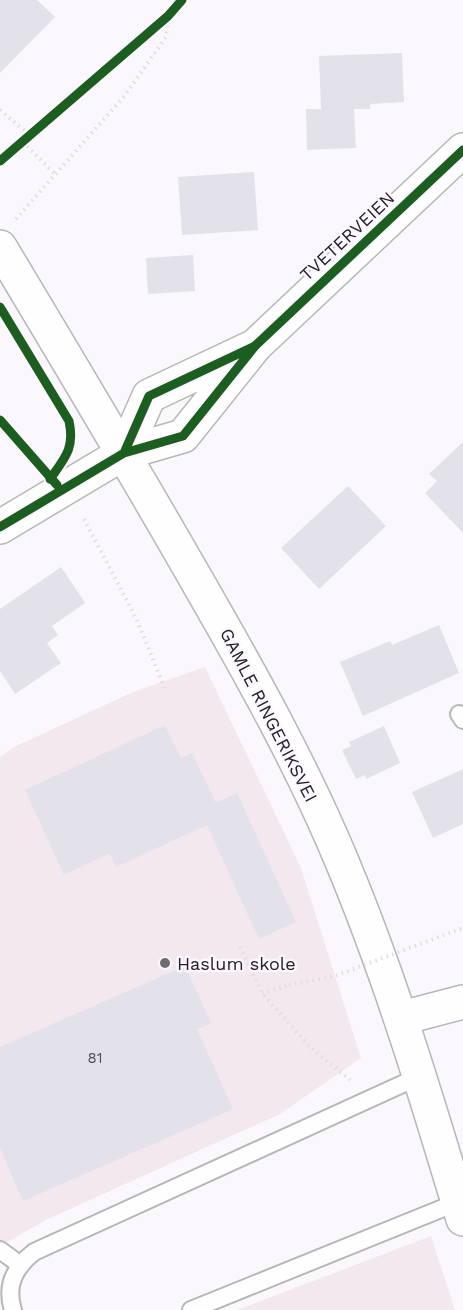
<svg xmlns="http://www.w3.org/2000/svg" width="463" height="1310" font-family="'Work Sans',sans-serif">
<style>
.education{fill:#f3e8ee}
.building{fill:#e3e1ea}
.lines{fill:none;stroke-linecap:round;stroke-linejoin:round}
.lane-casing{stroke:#b8b6b9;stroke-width:20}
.street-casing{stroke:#b8b6b9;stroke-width:36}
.secondary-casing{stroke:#b8b6b9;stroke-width:36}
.path{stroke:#dedede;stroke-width:4;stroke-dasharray:1.5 4.5;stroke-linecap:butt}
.lane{stroke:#fefeff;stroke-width:16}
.street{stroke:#fefeff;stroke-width:33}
.secondary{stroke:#fefeff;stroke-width:33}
.path-bridge{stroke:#dedede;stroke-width:4;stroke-dasharray:1.5 4.5;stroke-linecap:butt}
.cycleway-casing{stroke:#fcf6ff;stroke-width:13}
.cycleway{stroke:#1b5e20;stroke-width:9}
.poi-dot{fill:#6f6c70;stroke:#fcf6ff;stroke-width:2}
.labels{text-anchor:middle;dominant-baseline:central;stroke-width:5;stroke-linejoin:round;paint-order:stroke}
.number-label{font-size:15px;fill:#535156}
.street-label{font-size:18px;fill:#232124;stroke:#fcf6ff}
.poi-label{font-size:18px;fill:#232124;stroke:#fcf6ff;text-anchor:start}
</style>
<rect width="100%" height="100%" fill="#fbf8fd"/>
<g class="education">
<path d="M205,667L301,868L361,1058L280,1114L46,1220L0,1246V757L14,747L133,692Z"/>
<path d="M431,1236L455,1310H237Z"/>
</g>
<g class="building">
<path d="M0,0H37L55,17L0,73Z"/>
<path d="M402,53L404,102L370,104V109H354L356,148L307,150L306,109H321L319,56Z"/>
<path d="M254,172L258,230L182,235L178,177Z"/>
<path d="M193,255L195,291L148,294L146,258Z"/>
<path d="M463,442V533L425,493L437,481L429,474Z"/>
<path d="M348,486L386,526L319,589L281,548Z"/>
<path d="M61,567L85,603L52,626L58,635L47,643L61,663L15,694L0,671V609Z"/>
<path d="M439,625L459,673L363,716L340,662L390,641L392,645Z"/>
<path d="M165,725L181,758L192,753L216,803L237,793L296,922L259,939L207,825L116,867L110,853L64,875L25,790Z"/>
<path d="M384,726L400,763L366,779L365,775L356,779L342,750L351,746L349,742Z"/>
<path d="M463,769V824L433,838L412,792Z"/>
<path d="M185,966L211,1023L197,1029L233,1109L23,1201L0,1148V1047Z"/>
</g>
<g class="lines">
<defs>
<g id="lane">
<path d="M459,714L463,720"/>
<path d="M0,1250L19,1264"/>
<path d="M13,1310C5,1285 15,1267 34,1252L420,1076"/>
<path d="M191,1310L458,1202"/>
</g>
<g id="street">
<path d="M0,527L124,453"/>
<path d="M402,1018L463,1002"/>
</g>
<g id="secondary">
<path d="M0,247C66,357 132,467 196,579C249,671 302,765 343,864C391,979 427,1099 463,1219"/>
<path d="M255,346L183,436L124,453L149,396Z"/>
<path d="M255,346L463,150"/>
</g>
</defs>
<use href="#lane" class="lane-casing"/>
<use href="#street" class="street-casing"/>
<use href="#secondary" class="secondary-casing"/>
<g class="path">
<path d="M0,110L31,136"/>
<path d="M23,142L56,175"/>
<path d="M16,219L125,95L166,37L168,16"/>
<path d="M84,519L137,620L165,689"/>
<path d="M240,947L262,993L310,1047L350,1080"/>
<path d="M262,993L289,985"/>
</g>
<use href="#lane" class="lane"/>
<use href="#street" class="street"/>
<use href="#secondary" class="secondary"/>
<path class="path-bridge" d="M289,985L335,976L463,928"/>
<defs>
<g id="cycleway">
<path d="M0,161L168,16L182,0"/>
<path d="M0,307L69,421C75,448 65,458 50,479"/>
<path d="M255,346L463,150"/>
<path d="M0,420L57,485"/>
<path d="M0,527L124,453L183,436L255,346L149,396L124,453"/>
</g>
</defs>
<use href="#cycleway" class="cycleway-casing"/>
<use href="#cycleway" class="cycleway"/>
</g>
<circle class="poi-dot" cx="165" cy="963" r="6"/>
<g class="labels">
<g class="number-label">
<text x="95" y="1058">81</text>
</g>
<g class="street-label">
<text transform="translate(347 236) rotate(-43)">TVETERVEIEN</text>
<text transform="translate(269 715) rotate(63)">GAMLE RINGERIKSVEI</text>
</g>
<g class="poi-label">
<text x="177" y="963">Haslum skole</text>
</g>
</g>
</svg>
